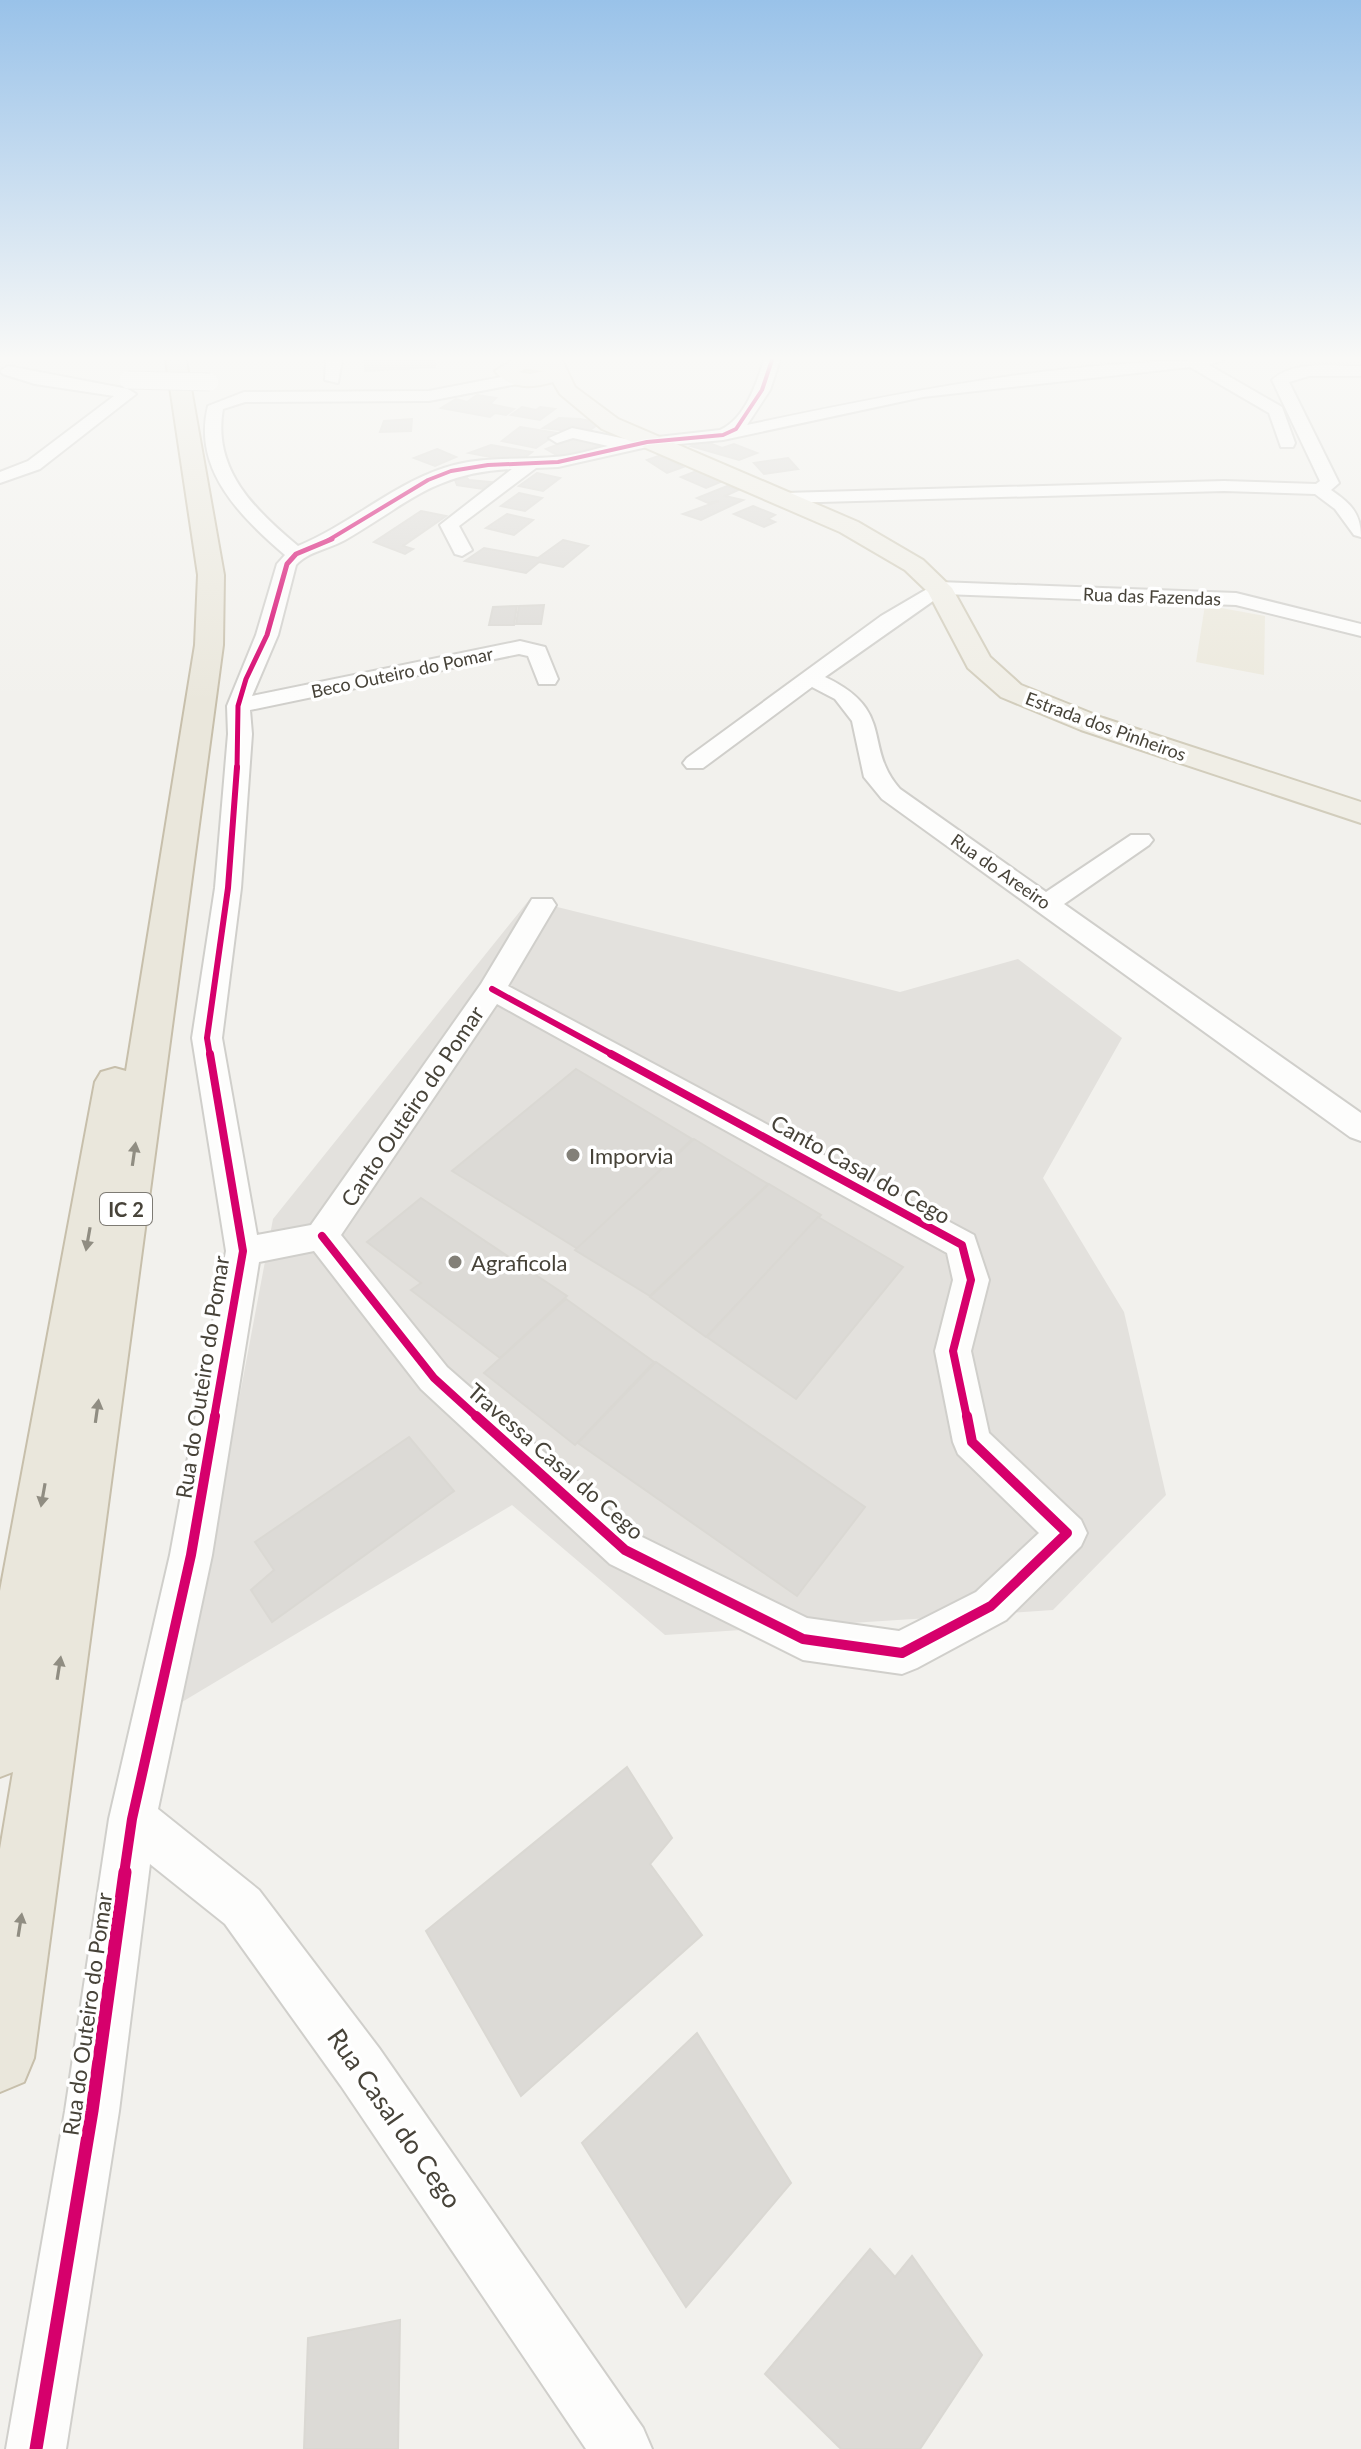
<svg xmlns="http://www.w3.org/2000/svg" width="1361" height="2449" font-family="Lato,sans-serif">
<style>
.industrial{fill:#e3e1dd}
.education{fill:#ece9dd}
.building{fill:#dcdad6;stroke:#dad8d3;stroke-width:2}
.lines{fill:none;stroke-linecap:round;stroke-linejoin:round}
.minor-casing{stroke:#d0cfcb;stroke-width:4}
.major-casing{stroke:#d2cdbc;stroke-width:4}
.highway-casing{stroke:#c7bfab;stroke-width:4}
.minor{fill:#fdfdfc;fill-rule:evenodd}
.major{fill:#f0eee6;fill-rule:evenodd}
.highway{fill:#eae7dc;fill-rule:evenodd}
.minor-bridge-casing{stroke:#d0cfcb;stroke-width:19;stroke-linecap:butt}
.minor-bridge{stroke:#fdfdfc;stroke-width:17}
.cycleway-far5-casing{stroke:#fff;stroke-width:6}
.cycleway-far4-casing{stroke:#fff;stroke-width:8}
.cycleway-far3-casing{stroke:#fff;stroke-width:10}
.cycleway-far2-casing{stroke:#fff;stroke-width:13}
.cycleway-far1-casing{stroke:#fff;stroke-width:15}
.cycleway-casing{stroke:#fff;stroke-width:18}
.cycleway-far5{stroke:#d6006c;stroke-width:4}
.cycleway-far4{stroke:#d6006c;stroke-width:5}
.cycleway-far3{stroke:#d6006c;stroke-width:6}
.cycleway-far2{stroke:#d6006c;stroke-width:8}
.cycleway-far1{stroke:#d6006c;stroke-width:10}
.cycleway{stroke:#d6006c;stroke-width:13}
.oneway{fill:#908d82}
.poi-dot{fill:#838078;stroke:#fff;stroke-width:3}
.labels{text-anchor:middle;dominant-baseline:central;stroke-width:7;stroke-linejoin:round;paint-order:stroke}
.far-street-label{font-size:18px;fill:#474339;stroke:#fff}
.shield{fill:#fff;stroke:#7e7b74;stroke-width:2}
.shield-label{font-size:20px;font-weight:bold;fill:#474339}
.street-label{font-size:22px;fill:#474339;stroke:#fff}
.poi-label{font-size:22px;fill:#474339;stroke:#fff;text-anchor:start}
.near-street-label{font-size:26px;fill:#474339;stroke:#fff}
</style>
<rect width="100%" height="100%" fill="#f2f1ed"/>
<path class="industrial" d="M529,900L900,992L1018,959L1122,1038L1043,1178L1124,1312L1166,1495L1053,1610L665,1635L512,1505L182,1702L273,1219Z"/>
<path class="education" d="M1205,605L1265,616L1264,675L1196,662Z"/>
<g class="building">
<path d="M365,360H435V367L365,371Z"/>
<path d="M477,395L496,398L490,404L514,409L506,415L495,413L490,417L441,408L456,399L467,402Z"/>
<path d="M522,407L536,410L540,407L555,409L540,420L511,415Z"/>
<path d="M559,418L580,419L600,423L586,433L543,428Z"/>
<path d="M412,419L411,431L380,432L384,421Z"/>
<path d="M520,427L558,433L536,448L502,441Z"/>
<path d="M575,438H588L599,446L560,457L546,449Z"/>
<path d="M704,441L722,448L734,444L757,453L739,460L691,446Z"/>
<path d="M491,445L532,452L521,460L511,461L469,453Z"/>
<path d="M437,449L456,457L435,466L414,458Z"/>
<path d="M664,454L676,460L672,461L683,467L667,473L647,460Z"/>
<path d="M788,458L798,469L764,474L754,463Z"/>
<path d="M699,470L723,481L706,488L681,477Z"/>
<path d="M537,473L560,478L543,491L519,486Z"/>
<path d="M467,478L469,480L491,482L483,489L457,485L455,480Z"/>
<path d="M727,486L738,490L725,496L743,500L701,520L683,514L719,501L708,503L697,498Z"/>
<path d="M519,493L542,498L525,511L501,506Z"/>
<path d="M753,506L775,515L768,519L775,522L764,527L734,514Z"/>
<path d="M421,511L446,516L403,546L413,549L405,554L374,542Z"/>
<path d="M507,514L533,520L514,535L486,528Z"/>
<path d="M563,540L588,546L563,567L539,562L526,573L465,561L484,548L538,558Z"/>
<path d="M544,605L541,624H516L519,606Z"/>
<path d="M517,606L514,625H489L493,607Z"/>
<path d="M576,1069L692,1139L578,1249L452,1171Z"/>
<path d="M694,1139L768,1184L650,1296L575,1250Z"/>
<path d="M769,1184L821,1215L706,1337L650,1297Z"/>
<path d="M421,1198L567,1296L500,1358L411,1290L421,1283L367,1242Z"/>
<path d="M818,1217L903,1267L796,1399L707,1337Z"/>
<path d="M566,1299L654,1362L575,1445L484,1373Z"/>
<path d="M656,1362L865,1507L797,1596L578,1443Z"/>
<path d="M409,1437L454,1491L272,1622L251,1590L274,1570L255,1542Z"/>
<path d="M627,1767L672,1838L650,1864L702,1935L521,2096L426,1931Z"/>
<path d="M697,2033L791,2183L686,2307L582,2143Z"/>
<path d="M870,2249L895,2277L912,2256L982,2355L920,2449H841L765,2374Z"/>
<path d="M400,2320L398,2449H304L308,2338Z"/>
</g>
<g class="lines">
<defs>
<g id="minor">
<path d="M326,360H342L338,383L325,380Z"/>
<path d="M764,360H780L770,390L747,425C903,392 1062,360 1223,360L1209,365L1282,407L1295,443L1293,447H1281L1269,413L1190,367L923,397L723,440L647,447L558,467L536,468L459,526L472,550L462,556L455,554L440,525L512,469C433,473 409,503 345,540C329,549 309,551 296,565L278,635L252,696L520,641L545,647L558,679L555,684H539L528,656L519,654L250,710L252,734L241,888L222,1038L257,1235L311,1225L481,984L532,899H552L556,905L508,986L974,1235L989,1280L971,1351L989,1433L1081,1520L1087,1533L1081,1546L1006,1620L917,1668L902,1674L803,1660L610,1564L421,1389L314,1251L259,1262L212,1555L158,1809L259,1890L379,2048L643,2428L652,2449H586L341,2086L225,1924L150,1864L119,2111L66,2449H6L65,2111L109,1819L170,1555L226,1251L192,1038L215,888L228,734L227,706L256,635L277,564L285,555C241,517 192,470 208,406L244,392L429,391L517,374L525,379L517,384L429,401L245,402L223,409C212,470 256,511 298,546C349,525 392,485 444,468C479,456 518,460 554,457C572,456 591,450 608,446L573,438L557,443L549,438L572,428L631,440L720,430C745,419 756,385 764,360ZM497,1004L947,1253L953,1280L935,1351L953,1442L958,1454L1039,1533L976,1592L899,1631L807,1618L640,1536L447,1367L341,1235Z"/>
<path d="M8,366L128,389L136,394L40,469L0,483V472L28,461L114,396L35,384L3,374L0,371Z"/>
<path d="M1361,366V376H1309L1289,382L1339,483L1331,490C1350,503 1361,513 1361,537L1354,535L1335,509L1315,494L1224,491L784,503L775,498L784,493L1224,481L1316,484L1320,481L1272,380C1293,360 1334,366 1361,366Z"/>
<path d="M939,582L1236,593L1361,624V636L1236,605L943,594L825,677C897,711 862,746 900,789L1046,892L1131,835H1149L1153,840L1149,845L1064,904L1361,1113V1141L1350,1137L882,799L864,777L852,721L835,699L812,687L703,768H687L683,763L687,758L881,616Z"/>
</g>
<path id="major" d="M513,360H562L575,387L618,419L858,522L923,560L952,588L990,657L1021,685L1103,718L1361,802V823L1081,730L1001,697L968,668L928,592L905,570L840,532L602,429L560,394L553,382C532,388 510,390 495,371ZM525,369L544,371L530,374L519,372Z"/>
<path id="highway" d="M166,360H186L224,575L223,645L34,2058L24,2082L0,2092V1849L13,1772L0,1777V1591L95,1082L101,1072L115,1068L126,1071L195,645L198,575Z"/>
</defs>
<use href="#minor" class="minor-casing"/>
<use href="#major" class="major-casing"/>
<use href="#highway" class="highway-casing"/>
<use href="#minor" class="minor"/>
<use href="#major" class="major"/>
<use href="#highway" class="highway"/>
<defs>
<path id="minor-bridge" d="M128,380L210,382"/>
</defs>
<use href="#minor-bridge" class="minor-bridge-casing"/>
<use href="#minor-bridge" class="minor-bridge"/>
<defs>
<path id="cycleway-far5" d="M327,541L428,480L451,471L488,465L558,462L647,442L723,435L736,429L762,390L772,360"/>
<path id="cycleway-far4" d="M237,769L238,706L246,679L267,635L287,564L296,554L332,539"/>
<g id="cycleway-far3">
<path d="M492,989L615,1056"/>
<path d="M210,1056L207,1038L228,888L237,767"/>
</g>
<g id="cycleway-far2">
<path d="M210,1054L243,1251L214,1418"/>
<path d="M611,1054L962,1245L971,1280L953,1351L967,1418"/>
<path d="M322,1236L434,1378L478,1418"/>
</g>
<g id="cycleway-far1">
<path d="M476,1416L625,1550L803,1639L902,1653L991,1606L1067,1533L972,1442L967,1416"/>
<path d="M124,1874L132,1819L191,1555L215,1416"/>
</g>
<path id="cycleway" d="M36,2449L92,2111L125,1872"/>
</defs>
<use href="#cycleway-far5" class="cycleway-far5-casing"/>
<use href="#cycleway-far4" class="cycleway-far4-casing"/>
<use href="#cycleway-far3" class="cycleway-far3-casing"/>
<use href="#cycleway-far2" class="cycleway-far2-casing"/>
<use href="#cycleway-far1" class="cycleway-far1-casing"/>
<use href="#cycleway" class="cycleway-casing"/>
<use href="#cycleway-far5" class="cycleway-far5"/>
<use href="#cycleway-far4" class="cycleway-far4"/>
<use href="#cycleway-far3" class="cycleway-far3"/>
<use href="#cycleway-far2" class="cycleway-far2"/>
<use href="#cycleway-far1" class="cycleway-far1"/>
<use href="#cycleway" class="cycleway"/>
</g>
<defs><path id="oneway-solid" d="M-6-.8H1V-3.2L6.5 0L1 3.2V.8H-6Z" transform="scale(2)"/></defs>
<g class="oneway">
<use href="#oneway-solid" transform="translate(134 1154) rotate(-82)"/>
<use href="#oneway-solid" transform="translate(88 1239) rotate(100)"/>
<use href="#oneway-solid" transform="translate(97 1411) rotate(-82)"/>
<use href="#oneway-solid" transform="translate(43 1495) rotate(100)"/>
<use href="#oneway-solid" transform="translate(59 1668) rotate(-81)"/>
<use href="#oneway-solid" transform="translate(20 1925) rotate(-81)"/>
</g>
<linearGradient id="sky" x2="0" y2="1"><stop stop-color="#99c2e9"/><stop offset="0.51" stop-color="#f9f9f7"/><stop offset="1" stop-color="#f9f9f7" stop-opacity="0"/></linearGradient>
<rect width="1361" height="703" fill="url(#sky)"/>
<g class="poi-dot">
<circle cx="573" cy="1155" r="8"/>
<circle cx="455" cy="1262" r="8"/>
</g>
<g class="labels">
<g class="far-street-label">
<text transform="translate(1152 596) rotate(2)">Rua das Fazendas</text>
<text transform="translate(402 672) rotate(-12)">Beco Outeiro do Pomar</text>
<text transform="translate(1106 726) rotate(20)">Estrada dos Pinheiros</text>
<text transform="translate(1001 871) rotate(35)">Rua do Areeiro</text>
</g>
<rect class="shield" x="100" y="1193" width="52" height="32" rx="6"/>
<g class="shield-label">
<text x="126" y="1209">IC 2</text>
</g>
<g class="street-label">
<text transform="translate(412 1106) rotate(-56)">Canto Outeiro do Pomar</text>
<text transform="translate(861 1169) rotate(29)">Canto Casal do Cego</text>
<text transform="translate(202 1377) rotate(-81)">Rua do Outeiro do Pomar</text>
<text transform="translate(556 1461) rotate(41)">Travessa Casal do Cego</text>
<text transform="translate(87 2014) rotate(-82)">Rua do Outeiro do Pomar</text>
</g>
<g class="poi-label">
<text x="589" y="1155">Imporvia</text>
<text x="471" y="1262">Agraficola</text>
</g>
<g class="near-street-label">
<text transform="translate(395 2118) rotate(55)">Rua Casal do Cego</text>
</g>
</g>
</svg>
